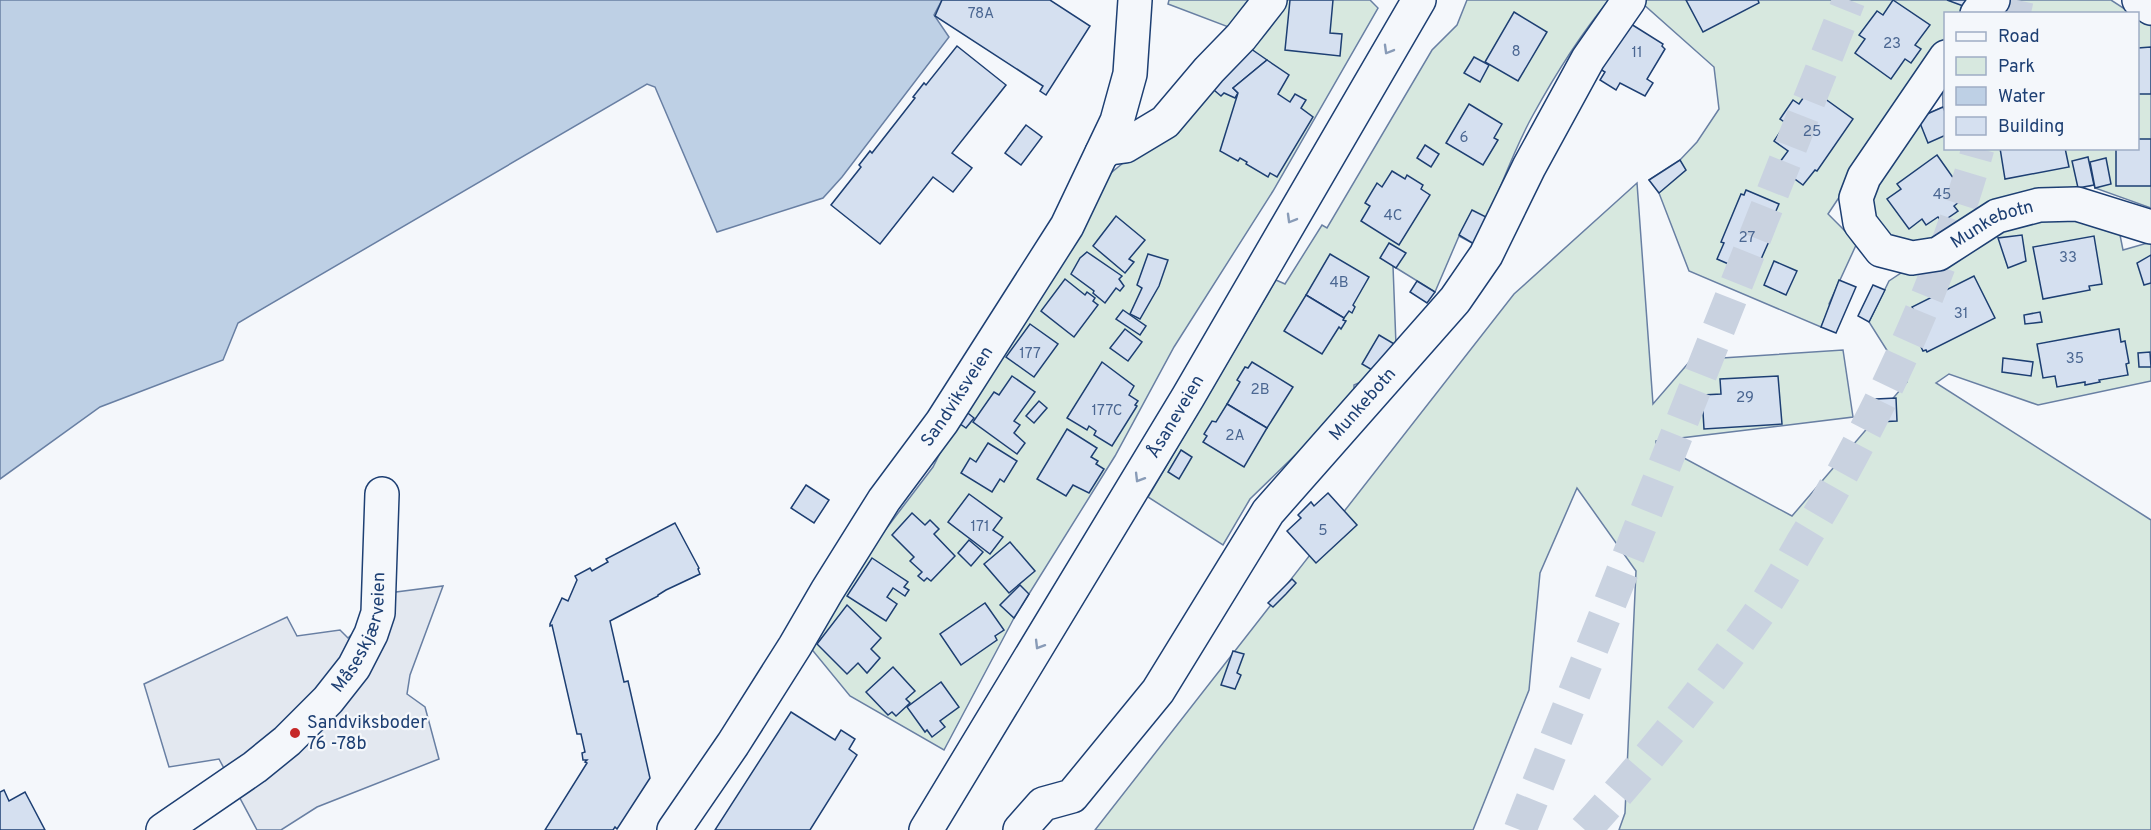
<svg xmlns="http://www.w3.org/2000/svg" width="2151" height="830" font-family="Overpass,sans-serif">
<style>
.green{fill:#d7e8df;stroke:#687fa3;stroke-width:1.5}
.parking{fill:#e3e8f0;stroke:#687fa3;stroke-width:1.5}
.water{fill:#bed0e5;stroke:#687fa3;stroke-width:1.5}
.building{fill:#d5e0f0;stroke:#1d3f73;stroke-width:1.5}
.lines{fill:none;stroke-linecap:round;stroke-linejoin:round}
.highway-tunnel{stroke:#c9d2e0;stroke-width:33;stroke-dasharray:33 16;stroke-linecap:butt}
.minor-casing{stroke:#1d3f73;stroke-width:36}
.highway-casing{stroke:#1d3f73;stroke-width:36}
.minor{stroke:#f4f7fb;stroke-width:33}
.highway{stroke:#f4f7fb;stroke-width:33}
.oneway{stroke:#889bb7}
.poi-dot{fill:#c62828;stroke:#f4f7fb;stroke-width:2}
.labels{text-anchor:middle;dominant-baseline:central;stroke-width:4.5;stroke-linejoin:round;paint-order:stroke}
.number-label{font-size:15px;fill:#4b6792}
.street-label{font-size:18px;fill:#1d3f73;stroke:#f4f7fb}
.poi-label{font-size:18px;fill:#1d3f73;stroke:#f4f7fb;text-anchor:start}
</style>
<rect width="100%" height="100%" fill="#f4f7fb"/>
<g class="green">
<path d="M1169,0H1260L1231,28L1168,4Z"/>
<path d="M1278,0H1370L1378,8L1273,191L1174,347L1115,456L1014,618L944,750L850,696L809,646L873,546L933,467L956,421L1101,181L1171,124Z"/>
<path d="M1467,0H1609C1580,35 1555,75 1533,115C1510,156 1497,202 1474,244L1459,236L1435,292L1393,266L1396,345L1379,374L1354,385V398L1250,499L1223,545L1148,497L1276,280L1285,284L1322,225L1327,228L1432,50L1457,25Z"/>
<path d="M1646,0H1976L1962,13L1946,14L1945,38L1828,214L1857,243L1829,304L1831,305L1821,327L1689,271L1659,193L1649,180L1680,160L1697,142L1719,109L1714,67L1642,3Z"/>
<path d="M2018,0H2111L2131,13L1998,14Z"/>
<path d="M2138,19L2151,26V208L2095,188L2094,185L1994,206L1933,250L1881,235L1870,210L1878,175L1918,118L1943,107L1942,78L1945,74L1946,148H2138Z"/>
<path d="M1637,183L1653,404L1691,360L1843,350L1853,417L1656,441V443L1792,516L1907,382L1869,322L1889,281L1901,273L1922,271L1995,229L2053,214L2117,220L2123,250L2151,242V381L2038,405L1949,374L1936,383L2151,520V830H1619L1625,813L1636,571L1577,488L1540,573L1529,690L1473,830H1095L1514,294Z"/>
</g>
<path class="parking" d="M443,586L410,675L407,694L425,707L439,759L317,807L281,830H257L219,759L169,767L144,684L287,617L297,636L340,630L348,638L396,592Z"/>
<path class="water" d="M0,0H942L934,15L949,37L842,177L823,198L717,232L655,87L647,84L238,323L223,360L100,407L0,479Z"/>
<g class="building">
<path d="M942,0H1050L1090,26L1046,95L1040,91L1043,86L935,16Z"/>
<path d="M1290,0H1333L1330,33L1342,34L1340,56L1285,50Z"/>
<path d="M1686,0H1758L1759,3L1703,32Z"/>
<path d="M1893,0L1930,25L1915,45L1921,49L1911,63L1905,59L1891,79L1855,53L1865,39L1859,35L1877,11L1883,15Z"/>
<path d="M1947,0H1969L1966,7Z"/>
<path d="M1514,12L1547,32L1518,81L1485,62Z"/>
<path d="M1631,24L1663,44L1662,46L1665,49L1647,79L1653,83L1645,96L1620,83L1616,90L1600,80L1605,72L1600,69Z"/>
<path d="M1244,44L1267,60L1233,88L1238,93L1235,98L1224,93L1221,96L1208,85Z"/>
<path d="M957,46L1006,85L952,153L972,168L953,192L933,177L880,244L831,205L861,167L859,165L870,151L872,153L915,98L913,97L924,83L926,85Z"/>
<path d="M2151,47V94H2138V48Z"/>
<path d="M1474,57L1489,65L1480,82L1464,73Z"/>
<path d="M1267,60L1289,75L1278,94L1290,102L1295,94L1306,100L1301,108L1313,117L1277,177L1270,173L1268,177L1246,164L1247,162L1240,158L1238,161L1220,151L1238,93L1233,88Z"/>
<path d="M1810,88L1853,119L1817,171L1815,170L1803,185L1777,166L1788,151L1774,141L1786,123L1780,119L1793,100L1799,104Z"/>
<path d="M1469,104L1502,124L1494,138L1498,140L1483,165L1446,143Z"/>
<path d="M1943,107L1946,114V135L1928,143L1918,118Z"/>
<path d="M1026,125L1042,137L1021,165L1005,153Z"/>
<path d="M2138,139H2151V186H2116V148H2138Z"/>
<path d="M1425,145L1439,154L1431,167L1417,158Z"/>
<path d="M2000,148H2065L2069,167L2005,179Z"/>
<path d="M1937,155L1966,196L1954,206L1958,211L1942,222L1938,217L1926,225L1922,219L1909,229L1887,199L1901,189L1897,184Z"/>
<path d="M2088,157L2094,185L2078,188L2072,161Z"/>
<path d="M2106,158L2111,184L2095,188L2090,162Z"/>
<path d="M1680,160L1686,170L1659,193L1649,180Z"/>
<path d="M1392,171L1405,179L1407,175L1423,185L1421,189L1430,195L1399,245L1361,221L1370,206L1365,203L1377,183L1382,187Z"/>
<path d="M1746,190L1779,204L1769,227L1774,230L1754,275L1717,259L1724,243L1721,242L1741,194L1744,195Z"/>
<path d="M1472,210L1488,218L1474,244L1459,235Z"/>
<path d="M1116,216L1145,240L1129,259L1134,262L1125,273L1093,246Z"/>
<path d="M2022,235L2026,261L2008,268L1998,238Z"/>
<path d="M2094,236L2102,284L2089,286L2090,290L2043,299L2033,247Z"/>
<path d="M1389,243L1406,253L1396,268L1380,258Z"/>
<path d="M1087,252L1122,276L1119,279L1124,286L1120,291L1116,288L1105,303L1093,293L1094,291L1071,274L1080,258Z"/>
<path d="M1148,254L1168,260L1159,286L1140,319L1130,314L1142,288L1137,285Z"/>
<path d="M1330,254L1369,277L1353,305L1355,307L1352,313L1349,311L1344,318L1306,295Z"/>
<path d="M2151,255V283L2144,285L2137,263Z"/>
<path d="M1774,261L1797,271L1786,295L1764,285Z"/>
<path d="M1974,276L1995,318L1927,352L1926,350L1923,351L1913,329L1921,325L1912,307Z"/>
<path d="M1065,279L1085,295L1087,292L1095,298L1093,301L1098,305L1074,337L1041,311Z"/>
<path d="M1839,280L1856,287L1836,333L1821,327Z"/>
<path d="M1417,281L1435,292L1427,303L1410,292Z"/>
<path d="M1873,285L1885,290L1869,322L1858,316Z"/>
<path d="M1306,295L1344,318L1343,320L1346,321L1341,329L1339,327L1322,354L1284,331Z"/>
<path d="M1123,310L1146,326L1140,335L1116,319Z"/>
<path d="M2040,312L2042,322L2025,324L2024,315Z"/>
<path d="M1030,324L1058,344L1034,377L1006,357Z"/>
<path d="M1125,329L1142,342L1128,361L1110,348Z"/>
<path d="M2119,329L2121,342L2125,341L2129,363L2126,364L2128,375L2099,380L2100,382L2085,385V382L2057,387L2055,376L2043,378L2037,344Z"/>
<path d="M1379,335L1396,345L1379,374L1362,364Z"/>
<path d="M2150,352L2151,367H2139L2138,353Z"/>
<path d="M2003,358L2033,362L2031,376L2002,372Z"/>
<path d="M1102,362L1134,386L1129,395L1138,401L1135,405L1137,406L1112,446L1094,435L1096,431L1089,426L1087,430L1067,418Z"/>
<path d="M1252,362L1293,387L1267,428L1227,404L1240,382L1237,380L1245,367L1248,368Z"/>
<path d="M1012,376L1035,392L1014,421L1020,425L1014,433L1025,443L1017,454L973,422L994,392L999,395Z"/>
<path d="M1778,376L1782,424L1704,429L1702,395L1721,394L1720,379Z"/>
<path d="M1896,398L1897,421L1877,422L1876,399Z"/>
<path d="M1039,401L1047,408L1034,423L1026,416Z"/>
<path d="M1227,404L1267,428L1244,467L1203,442L1207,436L1204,434L1212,421L1216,422Z"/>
<path d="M964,410L974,418L966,428L956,421Z"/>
<path d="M1067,429L1097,448L1091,457L1098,461L1096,464L1104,469L1089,493L1073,485L1066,496L1037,479Z"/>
<path d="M988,443L1017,461L1004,482L1000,479L992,492L961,473L970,458L976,462Z"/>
<path d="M1181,450L1192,457L1179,479L1168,472Z"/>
<path d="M806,485L829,500L814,523L791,508Z"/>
<path d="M1328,493L1357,525L1316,563L1287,531L1301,518L1298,515L1311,502L1314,506Z"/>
<path d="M969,494L1002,518L993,530L1003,537L990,554L948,522Z"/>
<path d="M912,513L925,525L930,520L939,529L934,534L955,556L931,581L927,578L924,581L918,576L922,572L910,561L914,557L892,535Z"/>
<path d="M675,523L699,568L698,569L700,574L666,590L658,595V596L610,621L624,682L628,681L650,778L617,829L615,827L613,830H545L587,763L585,762L587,760H583L582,753L585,752L581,734H577L552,625L550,626V624L562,598L568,601L577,580L575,576L590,568L592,571L608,562L606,559Z"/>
<path d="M969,540L983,552L971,566L958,553Z"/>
<path d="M1010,542L1035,571L1009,593L984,564Z"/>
<path d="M872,558L908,582L904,587L909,590L905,596L893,588L887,597L897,604L886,621L847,596Z"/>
<path d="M1292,579L1296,583L1286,594L1273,607L1268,603Z"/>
<path d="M1020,585L1029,594L1014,618L1000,605Z"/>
<path d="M985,603L1004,630L995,636L997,640L961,665L940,634Z"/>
<path d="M847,605L881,638L871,649L880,658L867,673L858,663L847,674L817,644Z"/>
<path d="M1233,651L1244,654L1237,673L1241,675L1235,689L1221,685Z"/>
<path d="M893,667L915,691L906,699L910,703L896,716L892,712L888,715L866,692Z"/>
<path d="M941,682L959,707L940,721L945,727L932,737L927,730L925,732L907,707Z"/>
<path d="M791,712L835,740L841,730L855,739L849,749L857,755L810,830H715Z"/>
<path d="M4,790L9,801L25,792L45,830H0V792Z"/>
</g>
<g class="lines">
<g class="highway-tunnel">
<path d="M2014,14L2017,0"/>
<path d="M1520,830L1849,0"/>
<path d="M1585,830C1650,758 1711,683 1766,603C1779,583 1791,562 1803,541C1877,420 1940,285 1978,148"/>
</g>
<defs>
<g id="minor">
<path d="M2139,0L2151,8"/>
<path d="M1977,14L1982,7L1993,0"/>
<path id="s1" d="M1946,57L1864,177L1856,198L1860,223L1881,250L1912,258L1938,254L1997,216L2039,205L2077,204L2151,227"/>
<path d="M1102,153L1110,148L1125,146L1165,122L1209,70L1241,37L1270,0"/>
<path id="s2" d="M163,830L255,767L287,741L328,700L354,667L371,634L378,613L382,494"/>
<path id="s3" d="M674,830L733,744L795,646L827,591L884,500L942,422L1067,226L1117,121L1130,74L1135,0"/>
<path id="s4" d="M1020,830L1043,804L1072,796L1158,691L1268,512L1455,300L1486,255L1529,167L1588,59L1629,0"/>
</g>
<g id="highway">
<path id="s5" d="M926,830L1188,397L1419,0"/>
</g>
</defs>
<use href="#minor" class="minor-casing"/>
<use href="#highway" class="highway-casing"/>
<use href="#minor" class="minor"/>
<use href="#highway" class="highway"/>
</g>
<defs><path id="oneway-chevron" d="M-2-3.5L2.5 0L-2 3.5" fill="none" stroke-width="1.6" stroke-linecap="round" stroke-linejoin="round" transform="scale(1.5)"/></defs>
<g class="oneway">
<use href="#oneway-chevron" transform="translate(1388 50) rotate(120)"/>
<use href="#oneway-chevron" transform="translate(1291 219) rotate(120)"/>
<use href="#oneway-chevron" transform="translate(1139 478) rotate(121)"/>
<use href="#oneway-chevron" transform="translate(1039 645) rotate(121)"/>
</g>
<circle class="poi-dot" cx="295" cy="733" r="6"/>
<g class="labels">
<g class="number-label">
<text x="981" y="14">78A</text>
<text x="1892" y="44">23</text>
<text x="1516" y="52">8</text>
<text x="1637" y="53">11</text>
<text x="1812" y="132">25</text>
<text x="1464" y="138">6</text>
<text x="1942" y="195">45</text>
<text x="1393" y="216">4C</text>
<text x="1747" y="238">27</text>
<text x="2068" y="258">33</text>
<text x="1339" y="283">4B</text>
<text x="1961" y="314">31</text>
<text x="1030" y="354">177</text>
<text x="2075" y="359">35</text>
<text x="1260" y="390">2B</text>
<text x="1745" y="398">29</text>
<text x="1107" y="411">177C</text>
<text x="1235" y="436">2A</text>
<text x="980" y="527">171</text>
<text x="1323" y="531">5</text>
</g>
<g class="street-label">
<text stroke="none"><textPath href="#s1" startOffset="348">Munkebotn</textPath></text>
<text stroke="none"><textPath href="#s3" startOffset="518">Sandviksveien</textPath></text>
<text stroke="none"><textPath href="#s4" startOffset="554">Munkebotn</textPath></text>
<text stroke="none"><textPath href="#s5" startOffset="483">Åsaneveien</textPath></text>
<text stroke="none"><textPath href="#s2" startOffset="288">Måseskjærveien</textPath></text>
</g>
<g class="poi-label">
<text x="307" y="723">Sandviksboder<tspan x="307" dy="21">76 -78b</tspan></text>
</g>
</g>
<rect x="1944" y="12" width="195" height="138" fill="#f4f7fb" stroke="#9eadc5" stroke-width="1.5"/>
<rect x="1956" y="32" width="30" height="9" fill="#f4f7fb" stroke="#9eadc5" stroke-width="1.5"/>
<text x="1998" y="42" font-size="18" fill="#1d3f73">Road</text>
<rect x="1956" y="57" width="30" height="18" fill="#d7e8df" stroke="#9eadc5" stroke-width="1.5"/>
<text x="1998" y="72" font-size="18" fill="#1d3f73">Park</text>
<rect x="1956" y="87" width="30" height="18" fill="#bed0e5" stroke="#9eadc5" stroke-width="1.5"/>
<text x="1998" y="102" font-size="18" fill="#1d3f73">Water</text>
<rect x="1956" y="117" width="30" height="18" fill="#d5e0f0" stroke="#9eadc5" stroke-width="1.5"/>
<text x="1998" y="132" font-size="18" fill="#1d3f73">Building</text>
</svg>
